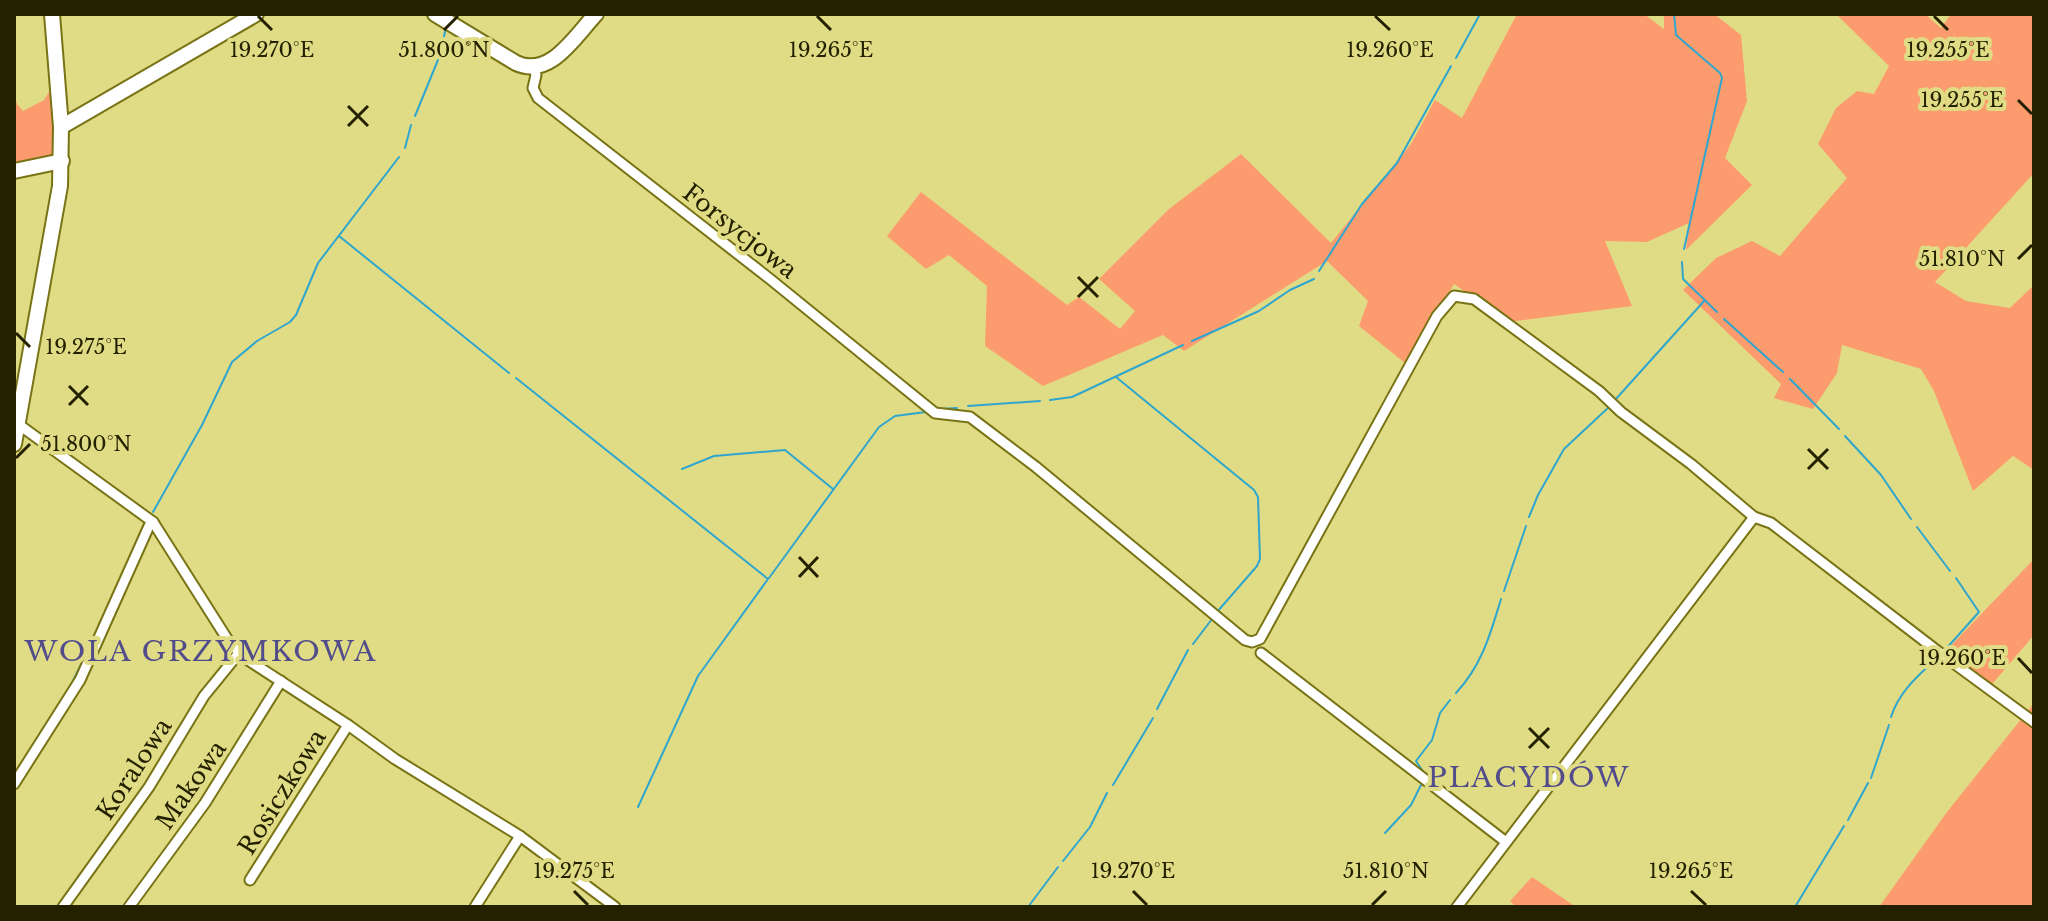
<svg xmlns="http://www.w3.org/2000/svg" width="2048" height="921" font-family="'Libre Baskerville',serif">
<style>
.green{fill:#fc9c6e}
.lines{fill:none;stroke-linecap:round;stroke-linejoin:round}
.stream{stroke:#30a6ce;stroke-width:2}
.street-casing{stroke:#787314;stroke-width:13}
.secondary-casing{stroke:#787314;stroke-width:18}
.street{stroke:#fff;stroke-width:9}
.secondary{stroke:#fff;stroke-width:14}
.ticks{fill:none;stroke:#232100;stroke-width:3}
.labels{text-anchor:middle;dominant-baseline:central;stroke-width:8;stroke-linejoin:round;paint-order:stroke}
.street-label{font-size:24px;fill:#232100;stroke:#e0dc85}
.quarter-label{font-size:28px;letter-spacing:2px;fill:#524c8b;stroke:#e0dc85}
.ticks-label{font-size:20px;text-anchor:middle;fill:#232100;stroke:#e0dc85;stroke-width:8;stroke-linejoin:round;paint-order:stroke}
</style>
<rect width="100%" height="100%" fill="#e0dc85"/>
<g class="green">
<path d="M1517,14H1644L1664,29V14H1714L1741,35L1747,101L1725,158L1752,185L1686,250L1689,223L1647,242L1605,241L1632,306L1508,322L1454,284L1405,363L1359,326L1368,301L1327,261L1184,351L1163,335L1043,386L985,346L987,286L949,255L926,269L887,236L921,192L1067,305L1079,297L1120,329L1135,311L1099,279L1169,209L1241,154L1331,243L1411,144L1435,100L1462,118Z"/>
<path d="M1836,14H1925L1941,28L1951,14H2034V173L1935,282L1966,301L2010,308L2034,285V470L2013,456L1973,491L1934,391L1921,369L1842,345L1837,373L1813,409L1774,398L1781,384L1683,290L1716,258L1752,241L1780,256L1847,178L1818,144L1836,108L1857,91L1874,94L1889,66Z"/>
<path d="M51,89L55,158L14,169V94L17,104L23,111L44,100Z"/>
<path d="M2034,559V635L1987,690L1941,656Z"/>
<path d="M2034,703V907H1879L1947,812Z"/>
<path d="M1532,877L1576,907H1516L1510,901Z"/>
</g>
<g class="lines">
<g class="stream">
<path d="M1674,14L1676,35L1720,73L1722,78L1684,249"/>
<path d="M1456,58L1480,14"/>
<path d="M415,116L440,55L446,27"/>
<path d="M405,148L411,125"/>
<path d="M339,236L509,373"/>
<path d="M1682,262L1683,279L1717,312"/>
<path d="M1319,271L1362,204L1397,163L1451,66"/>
<path d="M1724,319L1783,372"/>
<path d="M1192,341L1259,311L1290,290L1314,279"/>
<path d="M1116,377L1254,490L1258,497L1260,559L1257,566L1217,612"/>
<path d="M516,378L768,579L698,676L638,807"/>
<path d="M1790,379L1839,429"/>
<path d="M1050,400L1072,397L1183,345"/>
<path d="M1615,400L1705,300"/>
<path d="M968,406L1040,401"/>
<path d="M941,409L957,408"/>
<path d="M1845,436L1881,475L1911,519"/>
<path d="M682,469L714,456L785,450L833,489"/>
<path d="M153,512L202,425L232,362L257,341L290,322L296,315L318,263L399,157"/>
<path d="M1529,517L1538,495L1564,449L1609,407"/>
<path d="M1917,527L1950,571"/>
<path d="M769,578L879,427L895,416L926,412"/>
<path d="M1504,591L1526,526"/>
<path d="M95,635L113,596"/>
<path d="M1193,644L1212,619"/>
<path d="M1945,650L1979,612L1956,578"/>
<path d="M68,691L91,644"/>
<path d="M1456,693C1482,665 1490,635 1501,599"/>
<path d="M1157,709L1188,650"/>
<path d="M1891,717C1899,691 1919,675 1938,657"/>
<path d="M1424,773L1416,761L1432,740L1440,713L1450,700"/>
<path d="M1871,778L1889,725"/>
<path d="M1113,785L1153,718"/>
<path d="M1848,820L1868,783"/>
<path d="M1385,833L1411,805L1422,783"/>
<path d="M1063,861L1090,827L1107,793"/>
<path d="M1028,907L1058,867"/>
<path d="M1795,907L1844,826"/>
</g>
<defs>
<g id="street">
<path d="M534,68L536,75L533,88L538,98L770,279L935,413L970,417L1036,467L1245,640L1252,642L1260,639L1437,316L1454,296L1474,299L1599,391L1621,412L1691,464L1754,517L1771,523L1940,653L2034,722"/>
<path d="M18,424L153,522L231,645L248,660L348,725L395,759L520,836L615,907"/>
<path d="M1261,653L1506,842"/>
<path d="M14,784L80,680L149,526L153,522"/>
<path d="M250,880L348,725"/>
<path d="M63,907L149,787L204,696L239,653"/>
<path d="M129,907L205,803L281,681"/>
<path d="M475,907L520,836"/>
<path d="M1457,907L1754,517"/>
</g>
<g id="secondary">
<path d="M435,14L516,63C550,79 575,36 596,14"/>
<path d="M61,127L256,14"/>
<path d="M14,171L62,161"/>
<path d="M14,444L60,186L61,127L52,14"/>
</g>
</defs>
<use href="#street" class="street-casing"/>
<use href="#secondary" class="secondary-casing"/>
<use href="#street" class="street"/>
<use href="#secondary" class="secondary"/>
</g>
<path class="ticks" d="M258,16L272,30M817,16L831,30M1375,16L1390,30M1934,16L1948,30M444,30L458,16M2018,100L2032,114M348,106L368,126M348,126L368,106M2018,259L2032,245M1078,277L1098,297M1078,297L1098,277M16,333L30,347M69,386L88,405M69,405L88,386M1808,449L1828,469M16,458L30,444M1808,469L1828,449M799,557L818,577M799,577L818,557M2018,658L2032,673M1529,728L1549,748M1529,748L1549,728M574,891L588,905M1133,891L1147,905M1691,891L1706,905M1372,905L1386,891"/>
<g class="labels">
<g class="street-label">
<text transform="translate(740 231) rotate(38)">Forsycjowa</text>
<text transform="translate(134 769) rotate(-57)">Koralowa</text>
<text transform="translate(191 785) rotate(-55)">Makowa</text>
<text transform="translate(282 792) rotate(-58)">Rosiczkowa</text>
</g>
<g class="quarter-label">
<text x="201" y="651">WOLA GRZYMKOWA</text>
<text x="1529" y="777">PLACYDÓW</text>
</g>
</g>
<g class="ticks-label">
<text x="1948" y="57">19.255°E</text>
<text x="272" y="57">19.270°E</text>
<text x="444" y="57">51.800°N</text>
<text x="831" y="57">19.265°E</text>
<text x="1390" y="57">19.260°E</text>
<text x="1962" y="107">19.255°E</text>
<text x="1962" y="266">51.810°N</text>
<text x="86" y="354">19.275°E</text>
<text x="86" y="451">51.800°N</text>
<text x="1962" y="665">19.260°E</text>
<text x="574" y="878">19.275°E</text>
<text x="1133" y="878">19.270°E</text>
<text x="1386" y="878">51.810°N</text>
<text x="1691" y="878">19.265°E</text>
</g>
<rect width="2048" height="921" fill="none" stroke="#232100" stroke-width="32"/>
</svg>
